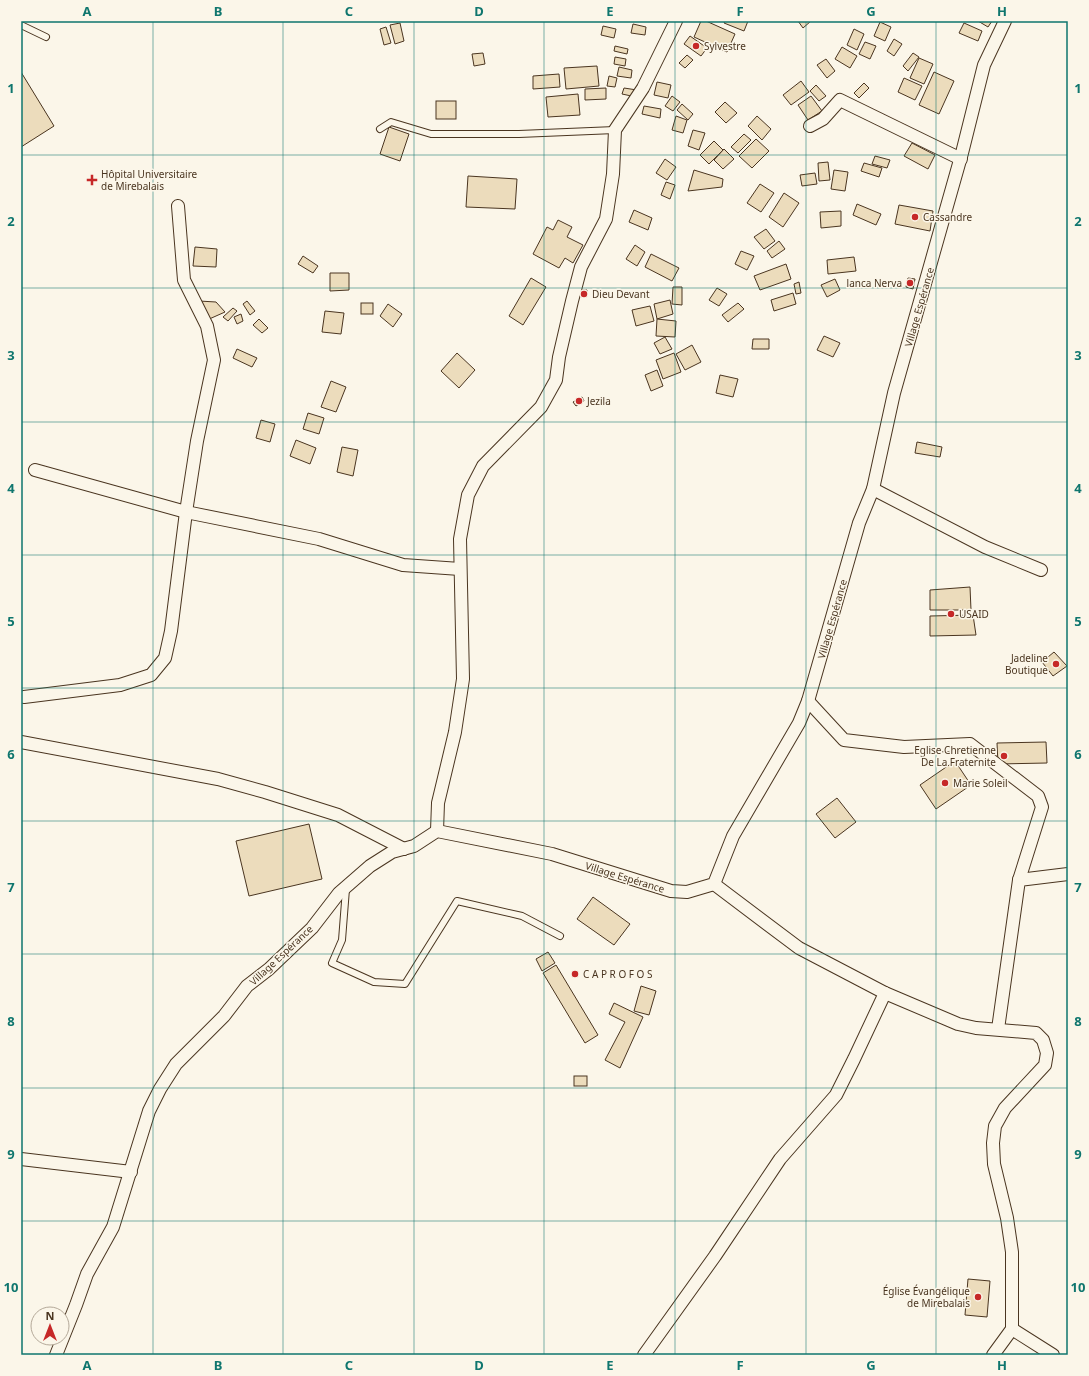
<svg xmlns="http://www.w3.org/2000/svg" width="1089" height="1376" font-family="'Noto Sans',sans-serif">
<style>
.building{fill:#ecdcbc;stroke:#4a3520}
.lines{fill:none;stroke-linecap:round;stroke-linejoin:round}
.lane-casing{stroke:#4a3520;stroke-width:8}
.street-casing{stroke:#4a3520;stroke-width:14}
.lane{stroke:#fbf6e9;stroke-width:6}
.street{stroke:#fbf6e9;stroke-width:12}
.grid{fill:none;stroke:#0f766e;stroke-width:1;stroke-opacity:0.55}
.poi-dot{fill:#c62828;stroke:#fbf6e9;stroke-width:1.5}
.labels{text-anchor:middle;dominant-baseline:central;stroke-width:3;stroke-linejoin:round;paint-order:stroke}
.poi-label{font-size:10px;fill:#4a3520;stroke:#fbf6e9;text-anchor:start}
.street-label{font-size:10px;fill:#4a3520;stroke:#fbf6e9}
.neatline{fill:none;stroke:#0f766e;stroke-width:1.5}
.grid-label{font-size:13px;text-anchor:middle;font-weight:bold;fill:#0f766e}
</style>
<rect width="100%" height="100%" fill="#fbf6e9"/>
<g class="building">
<path d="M701,21H706L735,34L727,52L694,37Z"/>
<path d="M725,21H748L744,31L724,23Z"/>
<path d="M798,21H811L803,28Z"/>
<path d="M978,21H992L988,27Z"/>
<path d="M880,22L891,27L885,41L874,36Z"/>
<path d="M400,23L404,41L395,44L390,25Z"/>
<path d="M964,23L982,31L978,41L959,33Z"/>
<path d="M633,24L646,27L645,35L631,33Z"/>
<path d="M603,26L616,29L614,38L601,35Z"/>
<path d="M386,27L391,43L384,45L380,29Z"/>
<path d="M854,29L864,34L857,50L847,45Z"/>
<path d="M690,36L707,48L701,56L684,44Z"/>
<path d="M894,39L902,44L894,56L887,51Z"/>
<path d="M865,42L876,46L870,59L859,54Z"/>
<path d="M615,46L628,49L627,54L614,51Z"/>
<path d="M842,47L857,56L850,68L835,59Z"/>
<path d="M483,53L485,64L474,66L472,54Z"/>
<path d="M913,53L919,57L908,71L903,66Z"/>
<path d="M687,55L693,60L685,68L679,63Z"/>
<path d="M615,57L626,59L625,66L614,64Z"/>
<path d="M919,58L933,64L924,84L910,78Z"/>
<path d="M826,59L835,71L827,78L817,65Z"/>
<path d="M597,66L599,86L566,89L564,68Z"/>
<path d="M619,67L632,70L631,78L617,76Z"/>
<path d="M21,72L54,126L21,147Z"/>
<path d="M934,72L954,81L939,114L919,105Z"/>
<path d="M559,74L560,87L533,89V76Z"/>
<path d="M609,76L617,78L615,87L607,86Z"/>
<path d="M904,78L922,86L915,100L898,92Z"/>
<path d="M801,81L809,92L791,105L783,95Z"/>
<path d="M657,82L671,85L668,98L654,95Z"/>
<path d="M864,83L869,88L859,98L854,93Z"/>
<path d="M816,85L826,96L819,101L810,91Z"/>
<path d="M606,88V99L585,100V89Z"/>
<path d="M624,88L637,90L636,97L622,94Z"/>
<path d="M578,94L580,115L548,117L546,97Z"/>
<path d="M672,96L680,102L673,111L665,106Z"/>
<path d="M811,96L822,111L808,120L798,105Z"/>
<rect x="436" y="101" width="20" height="18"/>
<path d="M725,102L737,113L726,123L715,112Z"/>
<path d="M682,104L693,114L688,120L677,110Z"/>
<path d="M644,106L661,109L660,118L642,114Z"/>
<path d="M676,116L687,120L683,133L672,130Z"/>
<path d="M757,116L771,129L762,140L748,126Z"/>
<path d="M389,127L409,134L400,161L380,154Z"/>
<path d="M693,130L705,133L699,150L688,146Z"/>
<path d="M744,134L751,140L738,153L731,147Z"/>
<path d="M756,139L769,151L752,168L739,156Z"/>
<path d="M714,141L723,150L709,164L700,155Z"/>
<path d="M912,143L935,155L928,169L904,156Z"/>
<path d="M724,149L734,159L723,169L714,160Z"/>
<path d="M875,156L890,160L887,168L872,164Z"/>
<path d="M665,159L676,167L667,180L656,173Z"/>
<path d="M828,162L830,180L819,181L818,163Z"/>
<path d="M864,163L882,168L879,177L861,171Z"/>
<path d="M694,170L723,179L722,187L688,191Z"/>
<path d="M834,170L848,172L845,191L831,189Z"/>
<path d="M815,173L817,184L802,186L800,175Z"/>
<path d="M468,176L517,179L515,209L466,207Z"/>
<path d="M666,182L675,185L670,199L661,195Z"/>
<path d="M760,184L774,193L761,212L747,203Z"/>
<path d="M784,193L799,203L783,227L769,217Z"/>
<path d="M857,204L881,214L876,225L853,215Z"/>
<path d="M899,205L933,211L930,231L895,224Z"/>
<path d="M634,210L652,218L648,230L629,222Z"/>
<path d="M841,211V226L821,228L820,212Z"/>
<path d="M558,220L572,227L567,237L583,245L573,263L565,258L559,268L533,254L547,227L553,230Z"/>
<path d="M766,229L775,241L764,249L754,237Z"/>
<path d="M779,241L785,249L772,258L767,251Z"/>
<path d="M635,245L645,252L637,266L626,259Z"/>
<path d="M195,247L217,249L216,267L193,266Z"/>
<path d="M741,251L754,256L747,270L735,264Z"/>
<path d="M651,254L679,268L672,281L645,267Z"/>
<path d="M303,256L318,266L313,273L298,264Z"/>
<path d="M854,257L856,271L828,274L827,260Z"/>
<path d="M786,264L791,279L760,290L754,276Z"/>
<path d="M330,273H349V290L330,291Z"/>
<path d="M531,278L546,287L523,325L509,316Z"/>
<path d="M908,278L915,279L913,289L906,287Z"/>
<path d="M835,279L840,290L827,297L821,285Z"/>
<path d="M799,282L801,293L796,294L794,284Z"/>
<path d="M673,287H682V305L672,304Z"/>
<path d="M717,288L727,294L719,306L709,300Z"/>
<path d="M582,290H587L586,297L581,296Z"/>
<path d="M793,293L796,304L774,311L771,300Z"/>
<path d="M670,300L673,314L657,319L654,304Z"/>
<path d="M199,301L216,302L225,312L207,320Z"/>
<path d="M247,301L255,311L250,315L243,304Z"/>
<rect x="361" y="303" width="12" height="11"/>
<path d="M738,303L744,309L728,322L722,315Z"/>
<path d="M388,304L402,314L393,327L380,316Z"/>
<path d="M650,306L654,321L636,326L632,310Z"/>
<path d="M233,308L237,311L228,321L223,317Z"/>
<path d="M325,311L344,313L341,334L322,332Z"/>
<path d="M241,314L243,321L237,324L234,317Z"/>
<path d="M259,319L268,328L262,333L253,325Z"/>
<path d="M657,319L676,321L675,337L656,336Z"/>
<path d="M824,336L840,343L833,357L817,350Z"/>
<path d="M665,337L672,349L660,354L654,343Z"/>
<path d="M753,339H769V349H752Z"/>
<path d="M692,345L701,362L685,370L676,354Z"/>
<path d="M237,349L257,358L252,367L233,358Z"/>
<path d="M457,353L475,370L459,388L441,371Z"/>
<path d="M674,353L681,372L663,379L656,360Z"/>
<path d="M657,370L663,386L651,391L645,375Z"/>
<path d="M720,375L738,379L733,397L716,393Z"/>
<path d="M331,381L346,387L336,412L321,407Z"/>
<path d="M582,397L584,401L576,406L573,402Z"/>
<path d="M308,413L324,418L319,434L303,429Z"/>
<path d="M261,420L275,424L270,442L256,438Z"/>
<path d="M296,440L316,448L310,464L290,456Z"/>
<path d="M917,442L942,447L940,457L915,453Z"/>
<path d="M342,447L358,450L353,476L337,472Z"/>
<path d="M970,587L971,610H930V590Z"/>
<path d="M973,615L976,635L930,636V616Z"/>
<path d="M1054,652L1067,666L1053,676L1042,662Z"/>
<path d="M1046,742L1047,763L998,764L997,743Z"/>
<path d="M955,761L971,785L936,809L920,785Z"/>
<path d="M837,798L856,822L835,838L816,814Z"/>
<path d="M309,824L322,879L249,896L236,841Z"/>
<path d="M593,897L630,924L614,945L577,919Z"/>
<path d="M548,952L555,963L542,971L536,959Z"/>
<path d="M556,965L598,1035L585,1043L543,973Z"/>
<path d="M641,986L656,991L649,1015L634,1011Z"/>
<path d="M614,1003L643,1017L620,1068L605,1060L625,1022L609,1014Z"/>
<rect x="574" y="1076" width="13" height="10"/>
<path d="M968,1279L990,1281L987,1317L965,1315Z"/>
</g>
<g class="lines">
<defs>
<g id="lane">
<path d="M21,25L46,37"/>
<path d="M380,129L391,122L431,134H519L615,130"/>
<path d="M346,889L342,940L332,963L374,982L405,984L457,901L522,916L560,936"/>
</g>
<g id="street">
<path d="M810,126L823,119L840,100L961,159"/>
<path d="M35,470L186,512L319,539L403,565L460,569"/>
<path d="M873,489L985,547L1041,570"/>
<path d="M24,697L120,685L151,675L165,658L171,631L186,512L197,441L214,360L207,326L184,280L178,206"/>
<path d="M808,701L844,740L904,747L970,744L1038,796L1042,807L1019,880"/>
<path d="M21,742L218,779L265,792L338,815L404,849"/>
<path d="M437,831L438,803L455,732L463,679L460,539L468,495L483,466L541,407L556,380L559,357L572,301L581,267L606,219L613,174L615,130L643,88L676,21"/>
<path d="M714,884L799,948L885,993L958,1024L976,1028L1036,1033L1043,1040L1047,1053L1045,1065L1005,1108L995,1126L993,1143L994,1164L1007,1218L1012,1252V1329L993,1355"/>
<path d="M998,1029L1019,880L1068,874"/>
<path d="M21,1159L131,1172"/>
<path d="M1012,1329L1053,1355"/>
<path d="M56,1355L76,1305L87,1274L113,1227L149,1111L160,1089L176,1064L224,1016L247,986L269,969L312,928L339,893L370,866L392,852L414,846L437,831L552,854L671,891L687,892L714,884L733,836L799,723L808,701L859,523L873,489L894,393L962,153L984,65L1005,21"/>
<path d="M644,1355L715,1256L780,1159L836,1095L854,1059L885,993"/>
</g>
</defs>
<use href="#lane" class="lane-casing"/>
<use href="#street" class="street-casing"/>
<use href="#lane" class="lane"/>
<use href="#street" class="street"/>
</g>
<path class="grid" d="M153,21V1355M283,21V1355M414,21V1355M544,21V1355M675,21V1355M806,21V1355M936,21V1355M21,155H1068M21,288H1068M21,422H1068M21,555H1068M21,688H1068M21,821H1068M21,954H1068M21,1088H1068M21,1221H1068"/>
<g class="poi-dot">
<circle cx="696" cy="46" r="4"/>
<path d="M90 174h4v4h4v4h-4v4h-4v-4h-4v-4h4z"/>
<circle cx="915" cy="217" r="4"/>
<circle cx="910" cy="283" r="4"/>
<circle cx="584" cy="294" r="4"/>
<circle cx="579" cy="401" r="4"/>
<circle cx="951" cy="614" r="4"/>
<circle cx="1056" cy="664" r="4"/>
<circle cx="1004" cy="756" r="4"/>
<circle cx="945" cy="783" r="4"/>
<circle cx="575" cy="974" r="4"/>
<circle cx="978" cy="1297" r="4"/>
</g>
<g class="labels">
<g class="poi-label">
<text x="704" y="46">Sylvestre</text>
<text x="101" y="174">Hôpital Universitaire<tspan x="101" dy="12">de Mirebalais</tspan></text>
<text x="923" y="217">Cassandre</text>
<text x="902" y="283" text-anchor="end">lanca Nerva</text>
<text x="592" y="294">Dieu Devant</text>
<text x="587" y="401">Jezila</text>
<text x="959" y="614">USAID</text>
<text x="1048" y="658" text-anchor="end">Jadeline<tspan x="1048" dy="12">Boutique</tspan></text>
<text x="996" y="750" text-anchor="end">Eglise Chretienne<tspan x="996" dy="12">De La Fraternite</tspan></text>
<text x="953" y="783">Marie Soleil</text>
<text x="583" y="974">C A P R O F O S</text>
<text x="970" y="1291" text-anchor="end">Église Évangélique<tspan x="970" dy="12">de Mirebalais</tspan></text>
</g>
<g class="street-label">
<text transform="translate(919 307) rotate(-74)">Village Espérance</text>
<text transform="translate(832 619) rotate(-74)">Village Espérance</text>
<text transform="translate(625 877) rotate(17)">Village Espérance</text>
<text transform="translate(281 955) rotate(-43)">Village Espérance</text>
</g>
</g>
<rect width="1089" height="1376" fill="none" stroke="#fbf6e9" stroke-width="44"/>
<g transform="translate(50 1326)"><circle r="19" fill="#fbf6e9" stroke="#b4a999"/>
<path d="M0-3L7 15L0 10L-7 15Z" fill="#c62828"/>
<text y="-6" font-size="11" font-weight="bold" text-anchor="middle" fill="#4a3520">N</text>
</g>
<rect x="22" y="22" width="1045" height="1332" class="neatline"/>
<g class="grid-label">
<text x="87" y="16">A</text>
<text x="218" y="16">B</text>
<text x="349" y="16">C</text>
<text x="479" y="16">D</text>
<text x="610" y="16">E</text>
<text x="740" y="16">F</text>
<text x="871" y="16">G</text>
<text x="1002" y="16">H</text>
<text x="11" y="93">1</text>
<text x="1078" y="93">1</text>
<text x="11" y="226">2</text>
<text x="1078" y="226">2</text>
<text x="11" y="360">3</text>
<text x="1078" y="360">3</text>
<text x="11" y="493">4</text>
<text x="1078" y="493">4</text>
<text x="11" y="626">5</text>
<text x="1078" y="626">5</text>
<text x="11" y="759">6</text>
<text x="1078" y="759">6</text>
<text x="11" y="892">7</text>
<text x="1078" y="892">7</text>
<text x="11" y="1026">8</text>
<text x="1078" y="1026">8</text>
<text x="11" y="1159">9</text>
<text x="1078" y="1159">9</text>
<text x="11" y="1292">10</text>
<text x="1078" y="1292">10</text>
<text x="87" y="1370">A</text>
<text x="218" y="1370">B</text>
<text x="349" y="1370">C</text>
<text x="479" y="1370">D</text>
<text x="610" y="1370">E</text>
<text x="740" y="1370">F</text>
<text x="871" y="1370">G</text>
<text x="1002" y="1370">H</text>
</g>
</svg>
